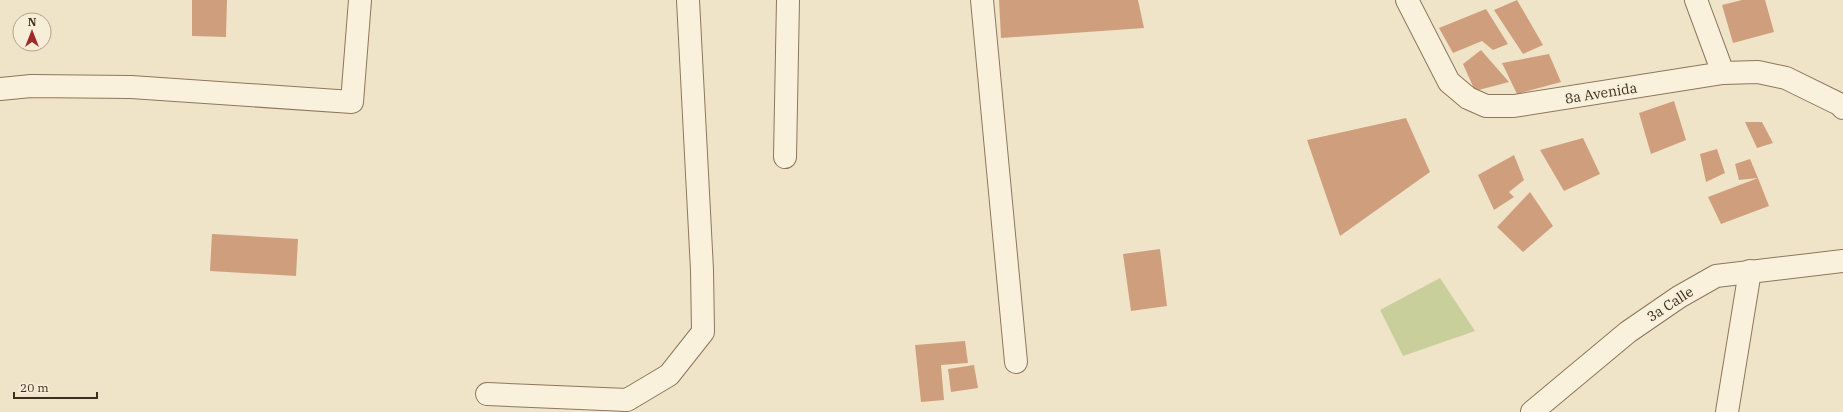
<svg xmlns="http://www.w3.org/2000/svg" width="1843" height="412" font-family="'IBM Plex Serif',serif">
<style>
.green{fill:#c9cf9b}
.building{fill:#cf9f7d}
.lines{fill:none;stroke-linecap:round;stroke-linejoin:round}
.minor-casing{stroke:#8d765c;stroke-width:24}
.minor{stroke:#faf1dc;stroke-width:22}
.labels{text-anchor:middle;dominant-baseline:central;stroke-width:3.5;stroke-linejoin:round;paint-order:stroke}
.street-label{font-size:14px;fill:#3d2e20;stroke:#f7eed8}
</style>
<rect width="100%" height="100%" fill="#f0e4c8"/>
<path class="green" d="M1440,278L1475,331L1403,356L1380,310Z"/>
<g class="building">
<path d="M192,0H227L226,37L192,36Z"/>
<path d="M999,0H1138L1144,28L1001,38Z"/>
<path d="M1517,0L1543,45L1523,54L1494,10Z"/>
<path d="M1742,0H1765L1774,32L1733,43L1722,5Z"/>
<path d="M1486,9L1508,44L1493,50L1482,41L1453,53L1439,28Z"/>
<path d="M1481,50L1509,82L1475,91L1463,64Z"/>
<path d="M1549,54L1561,82L1517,94L1502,63Z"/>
<path d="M1674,101L1686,140L1651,154L1639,113Z"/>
<path d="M1406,118L1430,172L1340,236L1307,140Z"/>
<path d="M1745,122H1762L1773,143L1757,148Z"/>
<path d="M1583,138L1600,174L1564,191L1540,150Z"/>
<path d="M1717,149L1725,173L1706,182L1700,154Z"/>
<path d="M1514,155L1524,180L1509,192L1514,197L1494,210L1478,175Z"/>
<path d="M1750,159L1758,178L1739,180L1735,164Z"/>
<path d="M1758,178L1769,206L1721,224L1708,197Z"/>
<path d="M1530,192L1553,226L1523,252L1497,227Z"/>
<path d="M212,234L298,239L296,276L210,271Z"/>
<path d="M1160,249L1167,306L1131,311L1123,254Z"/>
<path d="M965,341L968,363L941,365L944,400L921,402L915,345Z"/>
<path d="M974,365L978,388L951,392L948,369Z"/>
</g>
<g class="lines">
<defs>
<g id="minor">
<path d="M982,0L1016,362"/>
<path d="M1407,0L1449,82L1468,98L1486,106H1514L1723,73L1758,72L1786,78L1839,104L1843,108"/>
<path d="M1696,0L1723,73"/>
<path d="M0,89L31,86L131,87L352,102L360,0"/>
<path d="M785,157L788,0"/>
<path d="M487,394L627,400L669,375L703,332L702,270L688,0"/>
<path d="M1532,412L1628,332L1679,297L1716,276L1843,261"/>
<path d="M1727,412L1750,271"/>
</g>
</defs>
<use href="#minor" class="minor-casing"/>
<use href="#minor" class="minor"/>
</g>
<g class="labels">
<g class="street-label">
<text transform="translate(1601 93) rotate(-9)">8a Avenida</text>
<text transform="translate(1670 304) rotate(-33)">3a Calle</text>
</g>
</g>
<g transform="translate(32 32)"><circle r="19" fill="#f7eed8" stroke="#ada18e"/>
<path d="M0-3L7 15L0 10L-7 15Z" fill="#9e2a2b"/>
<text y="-6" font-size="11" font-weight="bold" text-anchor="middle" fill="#3d2e20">N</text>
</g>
<path d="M14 392v6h83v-6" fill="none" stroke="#3d2e20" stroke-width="2"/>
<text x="20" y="392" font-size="12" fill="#3d2e20" stroke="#f7eed8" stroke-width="3" paint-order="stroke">20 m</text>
</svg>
